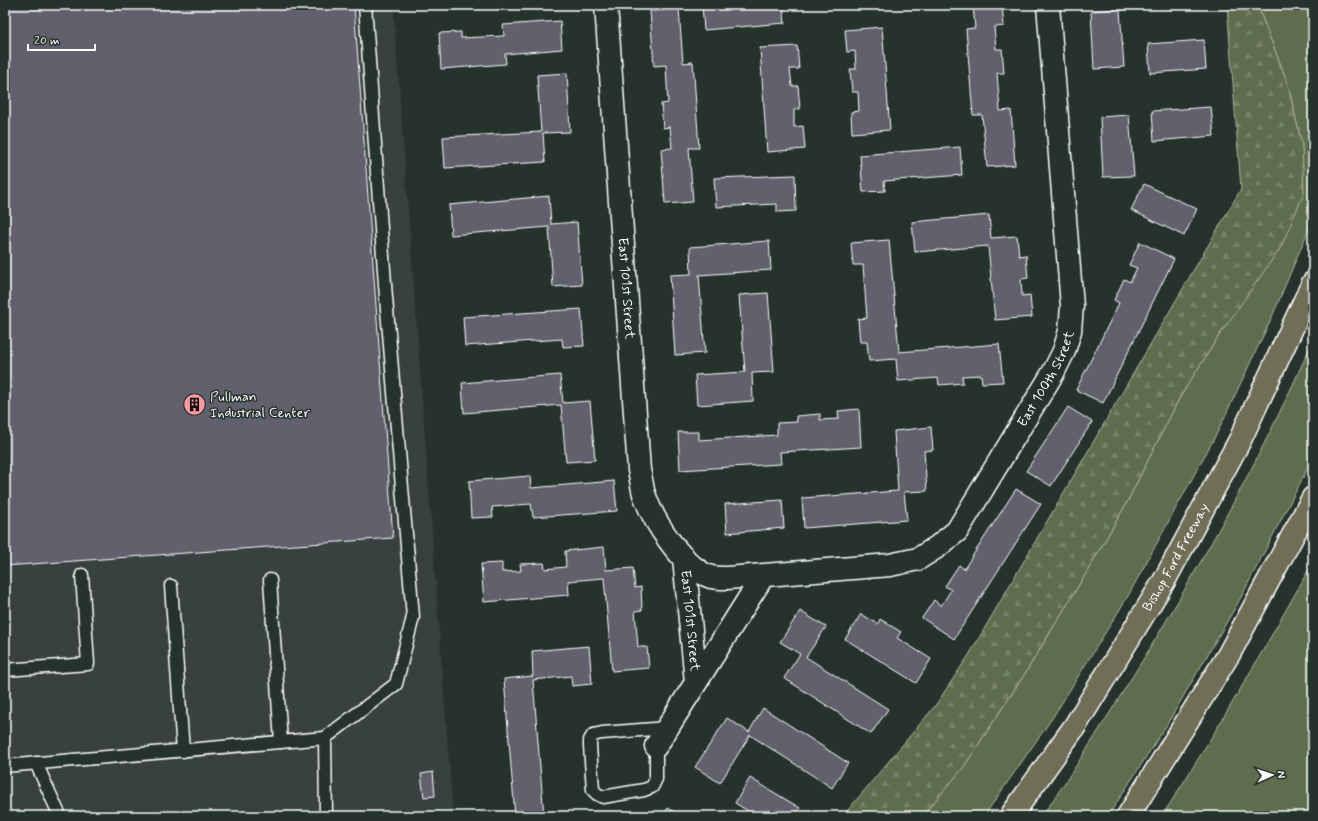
<svg xmlns="http://www.w3.org/2000/svg" width="1318" height="821" font-family="Mynerve,sans-serif">
<style>
.built{fill:#384140}
.green{fill:#5f6c4d;stroke:#afb6a6}
.forest{fill:url(#forest-firs);stroke:#afb6a6}
.building{fill:#62616d;stroke:#fff}
.lines{fill:none;stroke-linecap:round;stroke-linejoin:round}
.lane-casing{stroke:#fff;stroke-width:15}
.street-casing{stroke:#fff;stroke-width:25}
.highway-casing{stroke:#fff;stroke-width:25}
.lane{stroke:#26332d;stroke-width:12}
.street{stroke:#26332d;stroke-width:22}
.highway{stroke:#716e59;stroke-width:22}
.labels{text-anchor:middle;dominant-baseline:central;stroke-width:3;stroke-linejoin:round;paint-order:stroke}
.street-label{font-size:14px;fill:#fff;stroke:#26332d}
.poi-label{font-size:14px;fill:#fff;stroke:#26332d;text-anchor:start}
</style>
<defs>
<pattern id="forest-firs" width="22" height="20" patternUnits="userSpaceOnUse"><rect width="22" height="20" fill="#5f6c4d"/><path d="M5 1l3.5 6h-7zM16 11l3.5 6h-7z" fill="#778268"/></pattern>
</defs>
<rect width="100%" height="100%" fill="#26332d"/>
<filter id="ink" filterUnits="userSpaceOnUse"><feTurbulence type="fractalNoise" baseFrequency=".025" numOctaves="2"/><feDisplacementMap in="SourceGraphic" scale="8" xChannelSelector="R" yChannelSelector="G"/><feConvolveMatrix kernelMatrix="1 2 1 2 8 2 1 2 1" color-interpolation-filters="sRGB"/></filter>
<g filter="url(#ink)">
<path class="built" d="M5,5H393L453,816H5Z"/>
<g class="green">
<path d="M1259,5H1313V219L1272,317L1217,433L1128,596L1053,717L984,816H922L963,768L1026,672L1085,575L1126,504L1180,397L1218,337L1302,145L1287,81L1261,15Z"/>
<path d="M1313,340V458L1239,601L1166,726L1108,816H1042C1078,765 1111,711 1144,658C1206,556 1265,450 1313,340Z"/>
<path d="M1313,562V816H1162C1216,733 1265,648 1313,562Z"/>
</g>
<path class="forest" d="M1227,5H1259L1261,15L1287,81L1302,145L1304,193L1281,247L1218,337L1180,397L1126,504L1085,575L1026,672L963,768L922,816H843L935,706L969,655L1241,189Z"/>
<g class="building">
<path d="M5,5H354L393,538L5,566Z"/>
<path d="M702,5H783L785,23L704,30Z"/>
<path d="M973,5H1002L1004,26L994,27L996,49H1002L1004,73H997L1000,111L1011,110L1015,165L987,167L982,115H973L966,29L975,28Z"/>
<path d="M1117,5H1195L1120,10L1124,67L1094,69L1091,11L1117,9Z"/>
<path d="M679,9L683,63L693,62L699,148H689L693,202L665,204L661,149L672,148L670,127L663,128L661,104L668,103L666,65L654,66L650,11Z"/>
<path d="M560,21L562,49L505,54L506,64L441,69L439,33L461,32V38L504,36L503,25Z"/>
<path d="M882,27L890,130L852,133L851,112L859,111L858,92H852L850,69H856L855,51L847,52L845,30Z"/>
<path d="M1204,40L1206,69L1150,73L1148,44Z"/>
<path d="M797,46L799,69H790L792,86H798L800,109L794,110V127L803,126L805,149L767,152L760,48Z"/>
<path d="M567,73L570,132L543,133L545,162L445,168L443,137L541,132L537,75Z"/>
<path d="M1211,107L1214,136L1154,141L1152,111Z"/>
<path d="M1129,115L1134,176L1103,177L1100,117Z"/>
<path d="M960,147L962,175L884,181L885,191L863,192L860,155Z"/>
<path d="M795,175L796,211L777,212V204L716,207L714,178Z"/>
<path d="M1144,184L1197,209L1184,236L1131,210Z"/>
<path d="M549,196L551,224L577,222L582,285L553,287L549,227L451,235L449,205Z"/>
<path d="M989,215L991,238L1017,236L1019,256L1026,255L1028,278L1021,279L1022,296L1030,295L1032,317L995,320L988,246L915,252L912,222Z"/>
<path d="M889,240L899,352L999,344L1003,382L982,383L981,375L962,376L963,383L939,385L938,378L898,381L896,359L869,361L867,342H860L858,319L867,318L863,265H853L851,243Z"/>
<path d="M769,241L771,270L699,275L705,353L675,355L670,275L691,274L690,247Z"/>
<path d="M1140,242L1174,259L1103,403L1076,390L1119,303L1114,300L1124,279L1130,282L1137,268L1129,265Z"/>
<path d="M768,293L774,372L752,373L753,401L697,405L695,375L745,372L739,295Z"/>
<path d="M581,309L584,346L563,347L562,339L465,346L463,317Z"/>
<path d="M560,375L563,403L590,401L595,460L566,462L561,405L464,413L462,383Z"/>
<path d="M1068,407L1092,422L1051,486L1026,471Z"/>
<path d="M859,409L861,447L780,452L781,464L680,470L678,432H699V440L777,435V423L797,422L796,416L820,414V420L839,419L838,411Z"/>
<path d="M931,427L933,450L924,451L927,491L904,492L907,520L804,528L802,498L898,491L894,431Z"/>
<path d="M530,476L531,488L614,481L617,511L533,517L531,504L492,507L493,517L471,518L469,481Z"/>
<path d="M1016,489L1041,504L954,639L922,618L934,600L941,606L951,590L945,586L959,565L964,569Z"/>
<path d="M782,500L784,528L727,533L725,504Z"/>
<path d="M604,547L606,570L633,568L635,588L641,587L642,610L635,611L638,647H647L649,668L612,671L604,578L568,581L569,595L484,602L481,564L502,563V572L521,571L520,564L544,563L545,569L566,567L565,551Z"/>
<path d="M800,611L826,627L806,657L888,709L871,734L784,678L800,654L780,642Z"/>
<path d="M861,614L878,624L880,619L901,632L897,638L931,659L916,683L845,639Z"/>
<path d="M589,646L592,684L572,686L571,676L533,680L544,816H515L504,679L533,676L532,651Z"/>
<path d="M763,708L848,763L832,788L750,735L720,783L695,767L727,718L749,732Z"/>
<path d="M433,772L435,796L424,797L421,774Z"/>
<path d="M750,778L800,808L795,816H756L735,803Z"/>
<path d="M668,808L681,816H663Z"/>
</g>
<g class="lines">
<defs>
<g id="lane">
<path d="M270,580L281,742"/>
<path d="M171,586L183,751"/>
<path d="M5,670L88,664L82,575"/>
<path d="M325,738L326,816"/>
<path d="M656,746V779L652,787L644,790L603,797L597,794L593,790L590,746V740L593,735L602,733L667,728"/>
<path d="M36,763L60,816"/>
<path d="M5,766L325,738L396,684L413,617L386,298L365,5"/>
</g>
<g id="street">
<path id="s1" d="M606,5L639,470C641,478 642,487 644,494C653,521 683,568 711,577C716,578 722,578 727,578L890,565L918,559L937,547L957,531L1053,373L1064,351L1070,331L1072,306L1048,5"/>
<path id="s2" d="M684,558L696,682"/>
<path d="M656,746L763,576"/>
</g>
<g id="highway">
<path id="s3" d="M1011,816L1075,726L1164,581L1240,440L1313,283"/>
<path d="M1128,816L1229,654L1313,498"/>
</g>
</defs>
<use href="#lane" class="lane-casing"/>
<use href="#street" class="street-casing"/>
<use href="#highway" class="highway-casing"/>
<use href="#lane" class="lane"/>
<use href="#street" class="street"/>
<use href="#highway" class="highway"/>
</g>
</g>
<defs>
<symbol id="building-disc" viewBox="-11 -11 22 22"><circle r="9.5" fill="#ff9aa2" stroke="#26332d"/><path d="M-4-6H4V6H1V3H-1V6H-4ZM-2.5-4.3h1.7v1.8h-1.7ZM.8-4.3h1.7v1.8H.8ZM-2.5-1h1.7V.8h-1.7ZM.8-1h1.7V.8H.8Z" fill="#111"/></symbol>
</defs>
<g fill-rule="evenodd">
<use href="#building-disc" x="182" y="392" width="25" height="25"/>
</g>
<g class="labels">
<g class="street-label">
<text stroke="none"><textPath href="#s1" startOffset="284">East 101st Street</textPath></text>
<text stroke="none"><textPath href="#s1" startOffset="1033">East 100th Street</textPath></text>
<text stroke="none"><textPath href="#s3" startOffset="307">Bishop Ford Freeway</textPath></text>
<text stroke="none"><textPath href="#s2" startOffset="63">East 101st Street</textPath></text>
</g>
<g class="poi-label">
<text x="210" y="397">Pullman<tspan x="210" dy="16">Industrial Center</tspan></text>
</g>
</g>
<rect width="1318" height="821" fill="none" stroke="#26332d" stroke-width="20"/>
<rect x="10" y="10" width="1298" height="801" fill="none" stroke="#fff" stroke-width="1.5" filter="url(#ink)"/>
<g transform="translate(1272 775) rotate(87)" stroke="#26332d" stroke-width="3" paint-order="stroke">
<path d="M0-3L7 15L0 10L-7 15Z" fill="#ffffff"/>
<text y="-6" font-size="11" font-weight="bold" text-anchor="middle" fill="#ffffff">N</text>
</g>
<path d="M28 44v6h67v-6" fill="none" stroke="#ffffff" stroke-width="2"/>
<text x="34" y="44" font-size="12" fill="#ffffff" stroke="#26332d" stroke-width="3" paint-order="stroke">20 m</text>
</svg>
